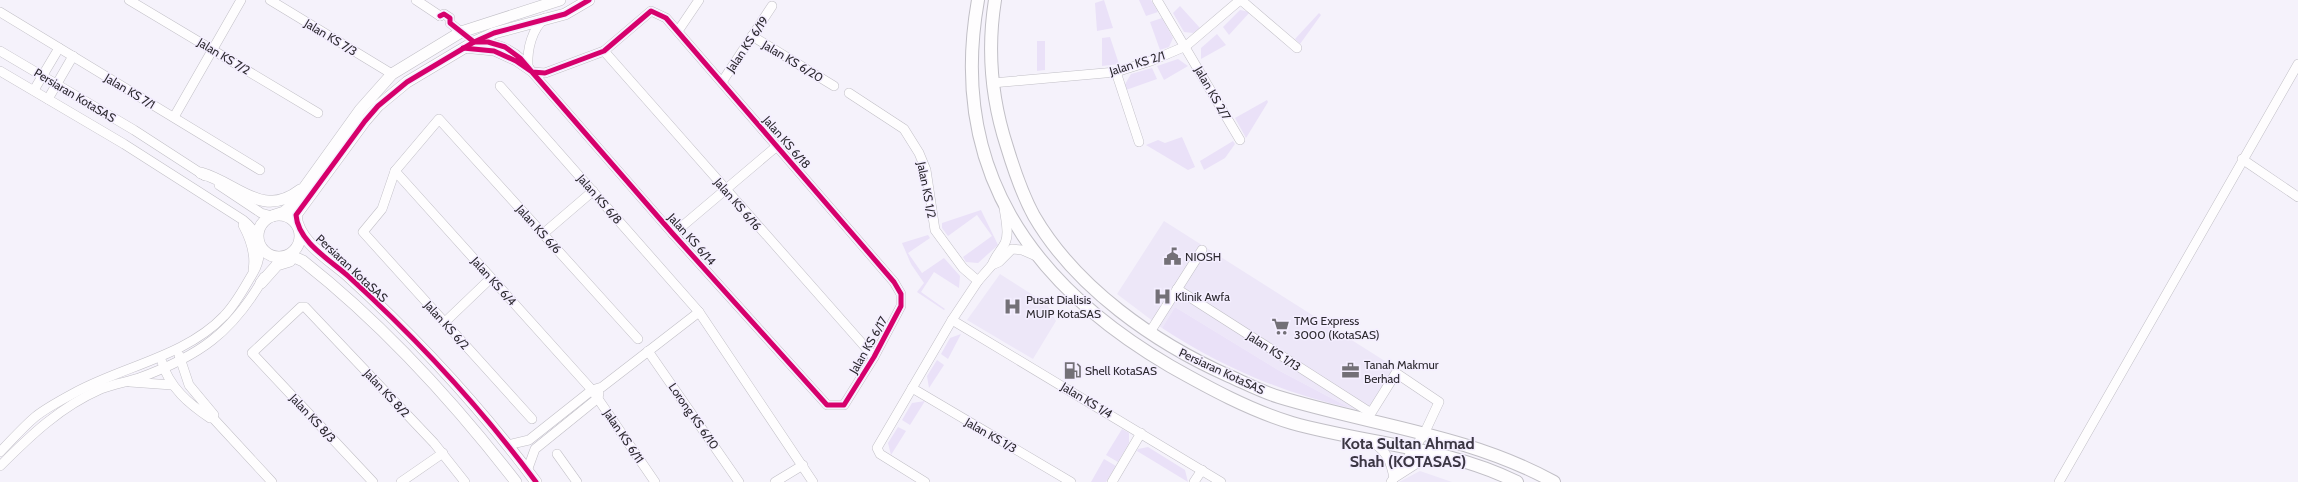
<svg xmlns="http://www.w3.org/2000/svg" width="2298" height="482" font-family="Cabin,sans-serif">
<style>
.built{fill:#ede7f8}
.green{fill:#eae1f8}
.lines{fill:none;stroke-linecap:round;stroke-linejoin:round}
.minor-casing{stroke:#c1bfc6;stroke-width:10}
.tertiary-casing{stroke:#c1bfc6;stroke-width:12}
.secondary-casing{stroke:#c1bfc6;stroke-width:14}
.minor{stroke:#fefdfe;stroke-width:9}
.tertiary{stroke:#fefdfe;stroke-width:11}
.secondary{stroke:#fefdfe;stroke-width:12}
.cycleway-casing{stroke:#f4eeff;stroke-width:8}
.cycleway{stroke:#d6006c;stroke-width:5}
.labels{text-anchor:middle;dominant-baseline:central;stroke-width:3;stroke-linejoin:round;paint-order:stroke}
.street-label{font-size:12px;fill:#2d2a30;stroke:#f4eeff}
.poi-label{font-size:12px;fill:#2d2a30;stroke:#f4eeff;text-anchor:start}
.district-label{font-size:16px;font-weight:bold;fill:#3b3643;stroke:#f4eeff}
</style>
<rect width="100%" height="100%" fill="#f5f2fb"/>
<g class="built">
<path d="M1164,221L1399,370L1366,413L1350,408L1278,370L1175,307L1162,328L1117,294Z"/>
<path d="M1000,274L1047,304L1056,321L1033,359L967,320Z"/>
<path d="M1420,471L1452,482H1399Z"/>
</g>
<g class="green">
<path d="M1104,0L1113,28L1097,31L1095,3Z"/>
<path d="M1139,0H1151L1158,12L1146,16Z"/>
<path d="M1180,6L1200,28L1193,33L1184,32L1173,13Z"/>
<path d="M1240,10L1250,12L1229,35L1223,27Z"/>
<path d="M1319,13L1321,15L1300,44L1295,39Z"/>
<path d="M1162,18L1173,38L1169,47L1160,50L1150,22Z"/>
<path d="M1217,34L1226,45L1201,59V48Z"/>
<path d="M1110,37L1119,64L1102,66V38Z"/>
<path d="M1037,41H1045V70L1037,71Z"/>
<path d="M1178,59L1188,66L1164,80L1157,66Z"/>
<path d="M1152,68L1157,79L1126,90L1124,86L1131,74Z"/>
<path d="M1267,100L1268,102L1246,138L1235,118Z"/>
<path d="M1182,137L1195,167L1188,170L1146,145L1158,140L1165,143Z"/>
<path d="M1233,141L1235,144L1225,158L1204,170L1200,161Z"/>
<path d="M981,210L998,245L978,263L966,262L963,257L992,236L977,215L948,236L942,228V223Z"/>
<path d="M928,235L930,238L908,253L922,273L944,258L960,276L959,288L934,272L921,292L945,309L944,310L917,292L924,283L911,264L902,243Z"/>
<path d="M1175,307L1278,370L1350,408C1282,393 1220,366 1162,328Z"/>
<path d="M961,334L948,359L941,354L950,338Z"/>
<path d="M937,360L944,365L929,388L927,376Z"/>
<path d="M925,401L910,425L902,420L912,403Z"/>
<path d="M898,427L906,431L891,455L888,443Z"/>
<path d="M1122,429L1129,433V443L1118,462L1106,455Z"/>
<path d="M1148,447L1185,470L1188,482L1137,451L1138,449Z"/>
<path d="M1104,459L1116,466L1106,482H1091Z"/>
</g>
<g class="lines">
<defs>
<g id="minor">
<path d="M129,0L318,113"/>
<path d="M270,0L392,74"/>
<path d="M416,0L440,16"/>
<path d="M1157,0L1240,140"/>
<path d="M1241,0L1297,48"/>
<path d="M0,12L260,170"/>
<path d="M440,16L444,14L450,18V23L461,32"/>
<path d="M678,31L699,0"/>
<path d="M752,36L834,86"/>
<path d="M463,48L494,51L516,61L532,72L545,73L604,51L651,11L666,18L894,282L901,294V306L874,357L844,405H827L673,234L532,72C519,52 499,42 476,42"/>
<path d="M0,51L134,130L205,176"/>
<path d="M604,51L874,357"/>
<path d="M528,66C527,49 532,29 545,18"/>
<path d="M0,71L124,144L243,220C261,234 264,254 253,273C244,288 236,304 224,316C186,356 124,366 76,392C63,399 46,408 35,417C22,428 11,441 0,452"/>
<path d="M1116,72L1139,142"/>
<path d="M722,82L772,6"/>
<path d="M992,83L1116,72L1151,61L1186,46L1240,0"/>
<path d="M500,86L699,312L813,482"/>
<path d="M34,90L59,48"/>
<path d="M849,93L904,129L919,153L926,170L935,230L963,268L978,281"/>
<path d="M48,99L73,56"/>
<path d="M174,117L241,0"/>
<path d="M2242,159L2298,197"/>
<path d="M395,171L592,390L655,482"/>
<path d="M219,185L261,213L272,216"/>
<path d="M243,225C250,238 256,254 253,270"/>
<path d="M544,233L593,191"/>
<path d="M673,234L777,146"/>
<path d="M992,265C995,256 1001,251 1005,243C1010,233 1005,218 1004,207"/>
<path d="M1177,289L1371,413L1396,373L1439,402L1424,434L1391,482"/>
<path d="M952,320L1221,482"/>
<path d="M445,322L491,278"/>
<path d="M1150,332L1202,250"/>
<path d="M648,351L739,482"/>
<path d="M162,362C169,387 189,404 210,418L214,415L189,385L179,355"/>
<path d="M130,382L172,385"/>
<path d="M912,388L1071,482"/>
<path d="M212,417L272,482"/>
<path d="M532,419L363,232L382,209L395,171L439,119L638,339"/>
<path d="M1373,443C1387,451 1391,462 1394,478L1419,462L1443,456"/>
<path d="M507,445L529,440L592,390L602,387L699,312"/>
<path d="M557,454L577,482"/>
<path d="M0,466C31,435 60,407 101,389C113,384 127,382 139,378C199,356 232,333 264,277"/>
<path d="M527,471L535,449L598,398L599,393"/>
<path d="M373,482L252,353L301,307H305L434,443L465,482"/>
<path d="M401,482L443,453"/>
<path d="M775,482L803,465"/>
<path d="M925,482L880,454L877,448L952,320L978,281L992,265L999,262L1012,249L1022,250L1038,257"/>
<path d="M1112,482L1141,433"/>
<path d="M1194,482L1202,470"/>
<path d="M2059,482L2298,64"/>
</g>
<g id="tertiary">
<path d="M201,173C239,184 262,219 300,190"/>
<circle cx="279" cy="236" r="21"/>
<path d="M272,216L284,212L291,206L360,110L392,74L461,32L560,0"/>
<path d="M286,257H294L303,261C383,324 454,402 516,482"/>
<path d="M261,283L277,265L290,261"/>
<path d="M536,482C481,408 416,338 348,276C330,260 298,242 296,215L365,121L378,106L407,82L474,42L494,33L565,14L589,0"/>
</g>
<g id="secondary">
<path d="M978,0C948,168 1030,284 1170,366C1209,388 1249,410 1292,423C1367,444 1446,447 1517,482"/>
<path d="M995,0C987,50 991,98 1007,147C1014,170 1022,194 1034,216C1076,288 1155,343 1229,376C1245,383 1262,392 1279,397C1371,425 1469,435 1554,482"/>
</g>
</defs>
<use href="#minor" class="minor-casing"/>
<use href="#tertiary" class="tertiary-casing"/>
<use href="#secondary" class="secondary-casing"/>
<use href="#minor" class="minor"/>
<use href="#tertiary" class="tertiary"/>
<use href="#secondary" class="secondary"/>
<defs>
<g id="cycleway">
<path d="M440,16L444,14L450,18V23L474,42H488L505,47L520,58L532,72L673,234L827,405H844L874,357L901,306V294L894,282L666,18L651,11L604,51L545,73L532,72L516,61L494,51L463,48"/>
<path d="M536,482C481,408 416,338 348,276C330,260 298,242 296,215L365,121L378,106L407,82L474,42L494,33L565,14L589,0"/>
</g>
</defs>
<use href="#cycleway" class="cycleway-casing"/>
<use href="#cycleway" class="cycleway"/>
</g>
<defs>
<symbol id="civic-bare" viewBox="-9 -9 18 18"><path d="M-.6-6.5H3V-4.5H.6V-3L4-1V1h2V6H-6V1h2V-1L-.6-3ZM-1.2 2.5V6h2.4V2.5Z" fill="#737077" stroke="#f4eeff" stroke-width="2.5" paint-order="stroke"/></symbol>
<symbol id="hospital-bare" viewBox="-9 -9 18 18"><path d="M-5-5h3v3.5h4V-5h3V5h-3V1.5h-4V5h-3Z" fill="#737077" stroke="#f4eeff" stroke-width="2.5" paint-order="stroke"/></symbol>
<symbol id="supermarket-bare" viewBox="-9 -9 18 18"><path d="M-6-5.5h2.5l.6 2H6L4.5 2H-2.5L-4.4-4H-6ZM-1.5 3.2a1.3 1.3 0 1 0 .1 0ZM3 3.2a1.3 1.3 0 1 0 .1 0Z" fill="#737077" stroke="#f4eeff" stroke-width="2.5" paint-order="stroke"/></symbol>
<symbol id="fuel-bare" viewBox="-9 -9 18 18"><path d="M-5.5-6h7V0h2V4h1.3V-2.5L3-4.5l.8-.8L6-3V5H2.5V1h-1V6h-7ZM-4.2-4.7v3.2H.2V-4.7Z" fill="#737077" stroke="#f4eeff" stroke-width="2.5" paint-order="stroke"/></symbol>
<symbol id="office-bare" viewBox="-9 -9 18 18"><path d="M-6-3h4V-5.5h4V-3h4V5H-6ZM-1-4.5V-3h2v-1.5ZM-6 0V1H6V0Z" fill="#737077" stroke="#f4eeff" stroke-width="2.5" paint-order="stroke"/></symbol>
</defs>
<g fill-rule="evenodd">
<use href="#civic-bare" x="1160" y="244" width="25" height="25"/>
<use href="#hospital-bare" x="1150" y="284" width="25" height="25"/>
<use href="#hospital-bare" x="1000" y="294" width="25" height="25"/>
<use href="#supermarket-bare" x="1268" y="314" width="25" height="25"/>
<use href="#fuel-bare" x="1060" y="358" width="25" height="25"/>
<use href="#office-bare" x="1338" y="358" width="25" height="25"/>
</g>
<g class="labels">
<g class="street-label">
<text transform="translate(331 37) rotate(31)">Jalan KS 7/3</text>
<text transform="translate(747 44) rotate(-56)">Jalan KS 6/19</text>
<text transform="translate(224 56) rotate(31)">Jalan KS 7/2</text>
<text transform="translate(793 61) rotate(31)">Jalan KS 6/20</text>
<text transform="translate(1137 63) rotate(-17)">Jalan KS 2/1</text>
<text transform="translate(130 91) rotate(31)">Jalan KS 7/1</text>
<text transform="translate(1213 93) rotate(60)">Jalan KS 2/7</text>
<text transform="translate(75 95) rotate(31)">Persiaran KotaSAS</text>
<text transform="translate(787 142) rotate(49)">Jalan KS 6/18</text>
<text transform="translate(927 190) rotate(79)">Jalan KS 1/2</text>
<text transform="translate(600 199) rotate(49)">Jalan KS 6/8</text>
<text transform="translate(738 204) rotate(49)">Jalan KS 6/16</text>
<text transform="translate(539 229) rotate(48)">Jalan KS 6/6</text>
<text transform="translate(692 239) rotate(48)">Jalan KS 6/14</text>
<text transform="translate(352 268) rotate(43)">Persiaran KotaSAS</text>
<text transform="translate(494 281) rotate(48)">Jalan KS 6/4</text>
<text transform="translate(447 325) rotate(48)">Jalan KS 6/2</text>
<text transform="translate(868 345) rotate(-60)">Jalan KS 6/17</text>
<text transform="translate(1274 351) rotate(33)">Jalan KS 1/13</text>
<text transform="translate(1222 371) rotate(25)">Persiaran KotaSAS</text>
<text transform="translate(387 393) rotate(47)">Jalan KS 8/2</text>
<text transform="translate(1087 400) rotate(31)">Jalan KS 1/4</text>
<text transform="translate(694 416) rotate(55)">Lorong KS 6/10</text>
<text transform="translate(313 418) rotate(47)">Jalan KS 8/3</text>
<text transform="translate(991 435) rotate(30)">Jalan KS 1/3</text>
<text transform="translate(624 436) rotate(56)">Jalan KS 6/11</text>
</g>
<g class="poi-label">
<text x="1185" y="256">NIOSH</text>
<text x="1175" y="296">Klinik Awfa</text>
<text x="1026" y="299">Pusat Dialisis<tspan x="1026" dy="14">MUIP KotaSAS</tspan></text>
<text x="1294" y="320">TMG Express<tspan x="1294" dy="14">3000 (KotaSAS)</tspan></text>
<text x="1364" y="364">Tanah Makmur<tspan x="1364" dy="14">Berhad</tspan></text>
<text x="1085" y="370">Shell KotaSAS</text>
</g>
<g class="district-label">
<text x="1408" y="443">Kota Sultan Ahmad<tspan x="1408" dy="18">Shah (KOTASAS)</tspan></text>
</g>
</g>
</svg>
